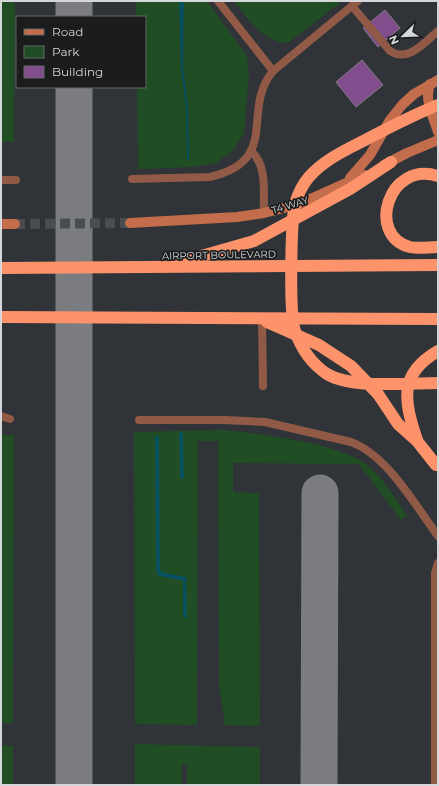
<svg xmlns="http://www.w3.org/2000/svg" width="439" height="786" font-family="Montserrat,sans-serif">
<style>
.green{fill:#214d25}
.water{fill:#085160}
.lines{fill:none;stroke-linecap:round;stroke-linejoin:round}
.stream{stroke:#085160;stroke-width:4}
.taxiway{stroke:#7a7c80;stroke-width:37}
.building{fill:#814d8d;stroke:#827d82}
.secondary-tunnel{stroke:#494c50;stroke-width:10;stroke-dasharray:10 5;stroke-linecap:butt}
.lane{stroke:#915a46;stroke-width:8}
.secondary{stroke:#c36d4d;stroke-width:10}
.highway{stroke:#fd936b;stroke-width:12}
.highway-bridge{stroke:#fd936b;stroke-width:12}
.labels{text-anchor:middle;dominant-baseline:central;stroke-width:3.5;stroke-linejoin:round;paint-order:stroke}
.street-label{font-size:10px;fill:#d4d6d9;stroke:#1a1c1d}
</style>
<rect width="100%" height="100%" fill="#303438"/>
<g class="green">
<path d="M1,1H15L14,142H1Z"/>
<path d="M136,1H179L181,67L186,108L189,159L188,108L183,67L184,1H207L247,56L249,73L244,133L233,151L216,163L193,167L138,169L137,87H145V17H136Z"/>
<path d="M234,1H342L288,43C262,42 249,19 234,1Z"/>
<path d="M221,430C256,433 348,444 372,469C386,482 396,500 407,515L401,520L361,467L358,464L233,463V492L259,493L260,726L225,725L219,686L218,441H198L197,725L135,724L134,432Z"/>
<path d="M1,435H14L13,723H1Z"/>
<path d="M135,744L260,747V785H187V764H182V785H135Z"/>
<path d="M1,745L13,746V785H1Z"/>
</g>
<g class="water">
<path d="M179,1H184L183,67L188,108L189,159L187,160L186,108L181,67Z"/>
<path d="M183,577H186L187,618L183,617Z"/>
</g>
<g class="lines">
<g class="stream">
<path d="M181,434L182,477"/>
<path d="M157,438L158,570L160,574L185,579"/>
</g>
<g class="taxiway">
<path d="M74,1V17"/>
<path d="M74,87V785"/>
<path d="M319,785L320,493"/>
</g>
</g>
<g class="building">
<path d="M385,10L400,28L378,47L363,28Z"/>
<path d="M362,60L383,85L356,107L336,82Z"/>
</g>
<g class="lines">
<path class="secondary-tunnel" d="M15,224L130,223"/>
<g class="lane">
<path d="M218,1L273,71"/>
<path d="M352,6L390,51C408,63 425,42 438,31"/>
<path d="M251,151C268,166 263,193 264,213"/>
<path d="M132,179L210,177C282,160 240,111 273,71L358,1"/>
<path d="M1,180H16"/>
<path d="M262,320L263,386"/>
<path d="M1,416L10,419"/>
<path d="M139,420H224L265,422L351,442C387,455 415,505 438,536"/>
<path d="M435,785V573L438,563"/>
</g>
<g class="secondary">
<path d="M430,84C424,100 433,116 438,132"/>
<path d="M384,165L407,153L438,140"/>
<path d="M350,178L370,155L390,120L402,105L414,94L438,80"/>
<path d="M130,223L237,217L264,213L299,204L364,175"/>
<path d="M1,224H15"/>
</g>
<g class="highway">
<path d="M438,176C388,160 366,236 410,247C419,249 429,247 438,247"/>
<path d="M177,263L254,241L350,189L391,162"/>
<path d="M1,268L438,265"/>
<path d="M1,317L438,319"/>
<path d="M267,322L319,345L351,366L378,394L398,424L417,441L436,465"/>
<path d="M417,440C404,401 398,374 438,351"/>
</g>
<path class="highway-bridge" d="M438,105C413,115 390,127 367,139C346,150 325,159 309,177C302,185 298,194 295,204C291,221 289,315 295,331C301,348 312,364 327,374C352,389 409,383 438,383"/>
</g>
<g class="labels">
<g class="street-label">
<text transform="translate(290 205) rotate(-17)">T4 WAY</text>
<text transform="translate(219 255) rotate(-1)">AIRPORT BOULEVARD</text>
</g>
</g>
<rect width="439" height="786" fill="none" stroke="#d4d6d9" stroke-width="4"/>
<rect x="16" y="16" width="130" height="72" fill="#1a1c1d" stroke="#646668"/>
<rect x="24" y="29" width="20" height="6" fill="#c36d4d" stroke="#646668"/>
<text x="52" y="36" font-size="12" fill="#d4d6d9">Road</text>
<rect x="24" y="46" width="20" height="12" fill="#214d25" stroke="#646668"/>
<text x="52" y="56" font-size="12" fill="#d4d6d9">Park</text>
<rect x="24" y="66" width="20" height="12" fill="#814d8d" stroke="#646668"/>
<text x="52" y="76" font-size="12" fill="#d4d6d9">Building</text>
<g transform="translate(403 36) rotate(247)" stroke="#1a1c1d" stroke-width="3" paint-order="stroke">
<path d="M0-3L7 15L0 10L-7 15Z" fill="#d4d6d9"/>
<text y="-6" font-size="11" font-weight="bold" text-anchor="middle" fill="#d4d6d9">N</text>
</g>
</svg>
